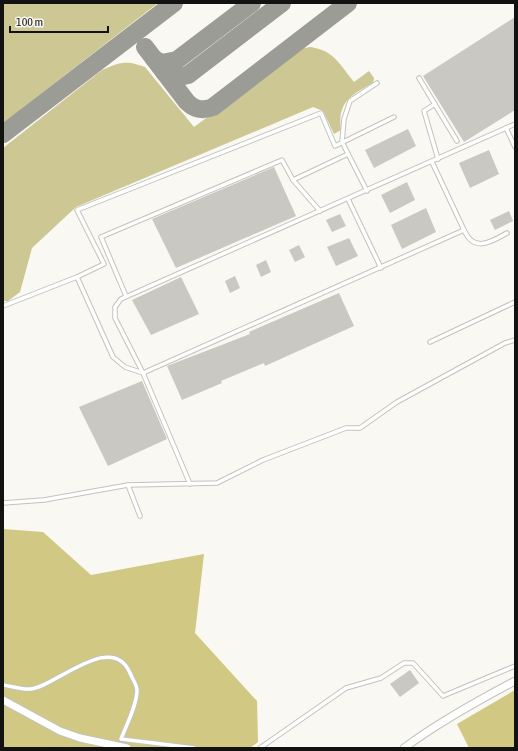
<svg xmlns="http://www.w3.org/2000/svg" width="518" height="751" font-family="'Asap Condensed',sans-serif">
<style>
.green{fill:#cdc793}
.forest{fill:#d1c883}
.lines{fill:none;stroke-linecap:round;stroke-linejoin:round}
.taxiway{stroke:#9c9c97;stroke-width:18}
.building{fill:#c9c8c2}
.lane-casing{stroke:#c3c3bd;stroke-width:5.5}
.street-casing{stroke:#c3c3bd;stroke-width:9}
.lane{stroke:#fff;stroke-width:3.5}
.street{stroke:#fff;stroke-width:7}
</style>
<rect width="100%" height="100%" fill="#f9f8f2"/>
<g class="green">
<path d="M3,3H158L3,123Z"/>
<path d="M310,47C334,50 340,65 354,82L369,71L374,78L373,83C351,95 337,102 341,130L334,134L323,111L313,107L76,207L32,248L20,292L8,301H3V148L102,70C120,62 126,60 145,67L194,127L293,54L300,49Z"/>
</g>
<g class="forest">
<path d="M3,529L43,532L91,575L204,554L195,633L257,701L258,742L250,748H3Z"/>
<path d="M515,690V748H469L457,724Z"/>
</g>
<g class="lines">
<g class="taxiway">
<path d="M145,47L187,102C195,110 203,111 213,107L348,3"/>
<path d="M154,59L162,63L177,60L252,3"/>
<path d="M164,72L175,78L188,75L282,3"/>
<path d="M3,134L174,3"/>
</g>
</g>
<g class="building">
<path d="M515,17V110L464,142L423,76Z"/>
<path d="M408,129L416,146L374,168L365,150Z"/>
<path d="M489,150L499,174L470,188L459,163Z"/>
<path d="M274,167L296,216L176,268L152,219Z"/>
<path d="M407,182L415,200L390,213L381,195Z"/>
<path d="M426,208L436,232L402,249L391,225Z"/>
<path d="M509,211L513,221L495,230L490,220Z"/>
<path d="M340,214L346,226L332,232L326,220Z"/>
<path d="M349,238L358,256L336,266L327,247Z"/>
<path d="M299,245L305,257L295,262L289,250Z"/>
<path d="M266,260L271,272L261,277L256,265Z"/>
<path d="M235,276L240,288L230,293L225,281Z"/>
<path d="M181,277L199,314L151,335L132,300Z"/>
<path d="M339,293L354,326L265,366L264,363L221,381L222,383L182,400L167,366L250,334L249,332Z"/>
<path d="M142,381L167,439L108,466L79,407Z"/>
<path d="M410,670L419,683L400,697L390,684Z"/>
</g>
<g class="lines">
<defs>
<g id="lane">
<path d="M419,78L457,141"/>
<path d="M435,104L424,111L438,159"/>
<path d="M394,117L335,146L321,113L77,210L104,264L77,277L113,357L125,367L143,373L464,230L432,162"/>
<path d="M506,128L515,147"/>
<path d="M293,180L320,211"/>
<path d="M367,191L342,142L344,119L350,101L377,83"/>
<path d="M348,199L381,268"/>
<path d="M464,230C474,253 491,242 507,233"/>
<path d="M126,296L101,237L282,160L293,180L348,154"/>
<path d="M3,306L77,277"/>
<path d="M430,342L515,302"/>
<path d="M190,484L143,373L115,318V307L121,299L515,124"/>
<path d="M128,485L140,516"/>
<path d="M3,503L44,500L128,485L217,483L263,460L346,428H360L397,402L505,343L515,340"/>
<path d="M3,685C11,686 22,690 30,689C54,688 112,630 130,673C132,678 137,685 137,690C137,705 126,726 121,739L194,748"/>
<path d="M260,748L346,688L381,678L404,663H413L443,696L515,666"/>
</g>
<g id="street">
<path d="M3,700L60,731L80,738L127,748"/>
<path d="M404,748C439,722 477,701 515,681"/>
</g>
</defs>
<use href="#lane" class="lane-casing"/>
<use href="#street" class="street-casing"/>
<use href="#lane" class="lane"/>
<use href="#street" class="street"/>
</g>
<rect width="518" height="751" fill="none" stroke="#121210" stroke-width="8"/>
<path d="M10 26v6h98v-6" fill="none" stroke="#121210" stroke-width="2"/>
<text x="16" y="26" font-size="12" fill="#121210" stroke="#f9f8f2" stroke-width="3" paint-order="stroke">100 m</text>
</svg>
